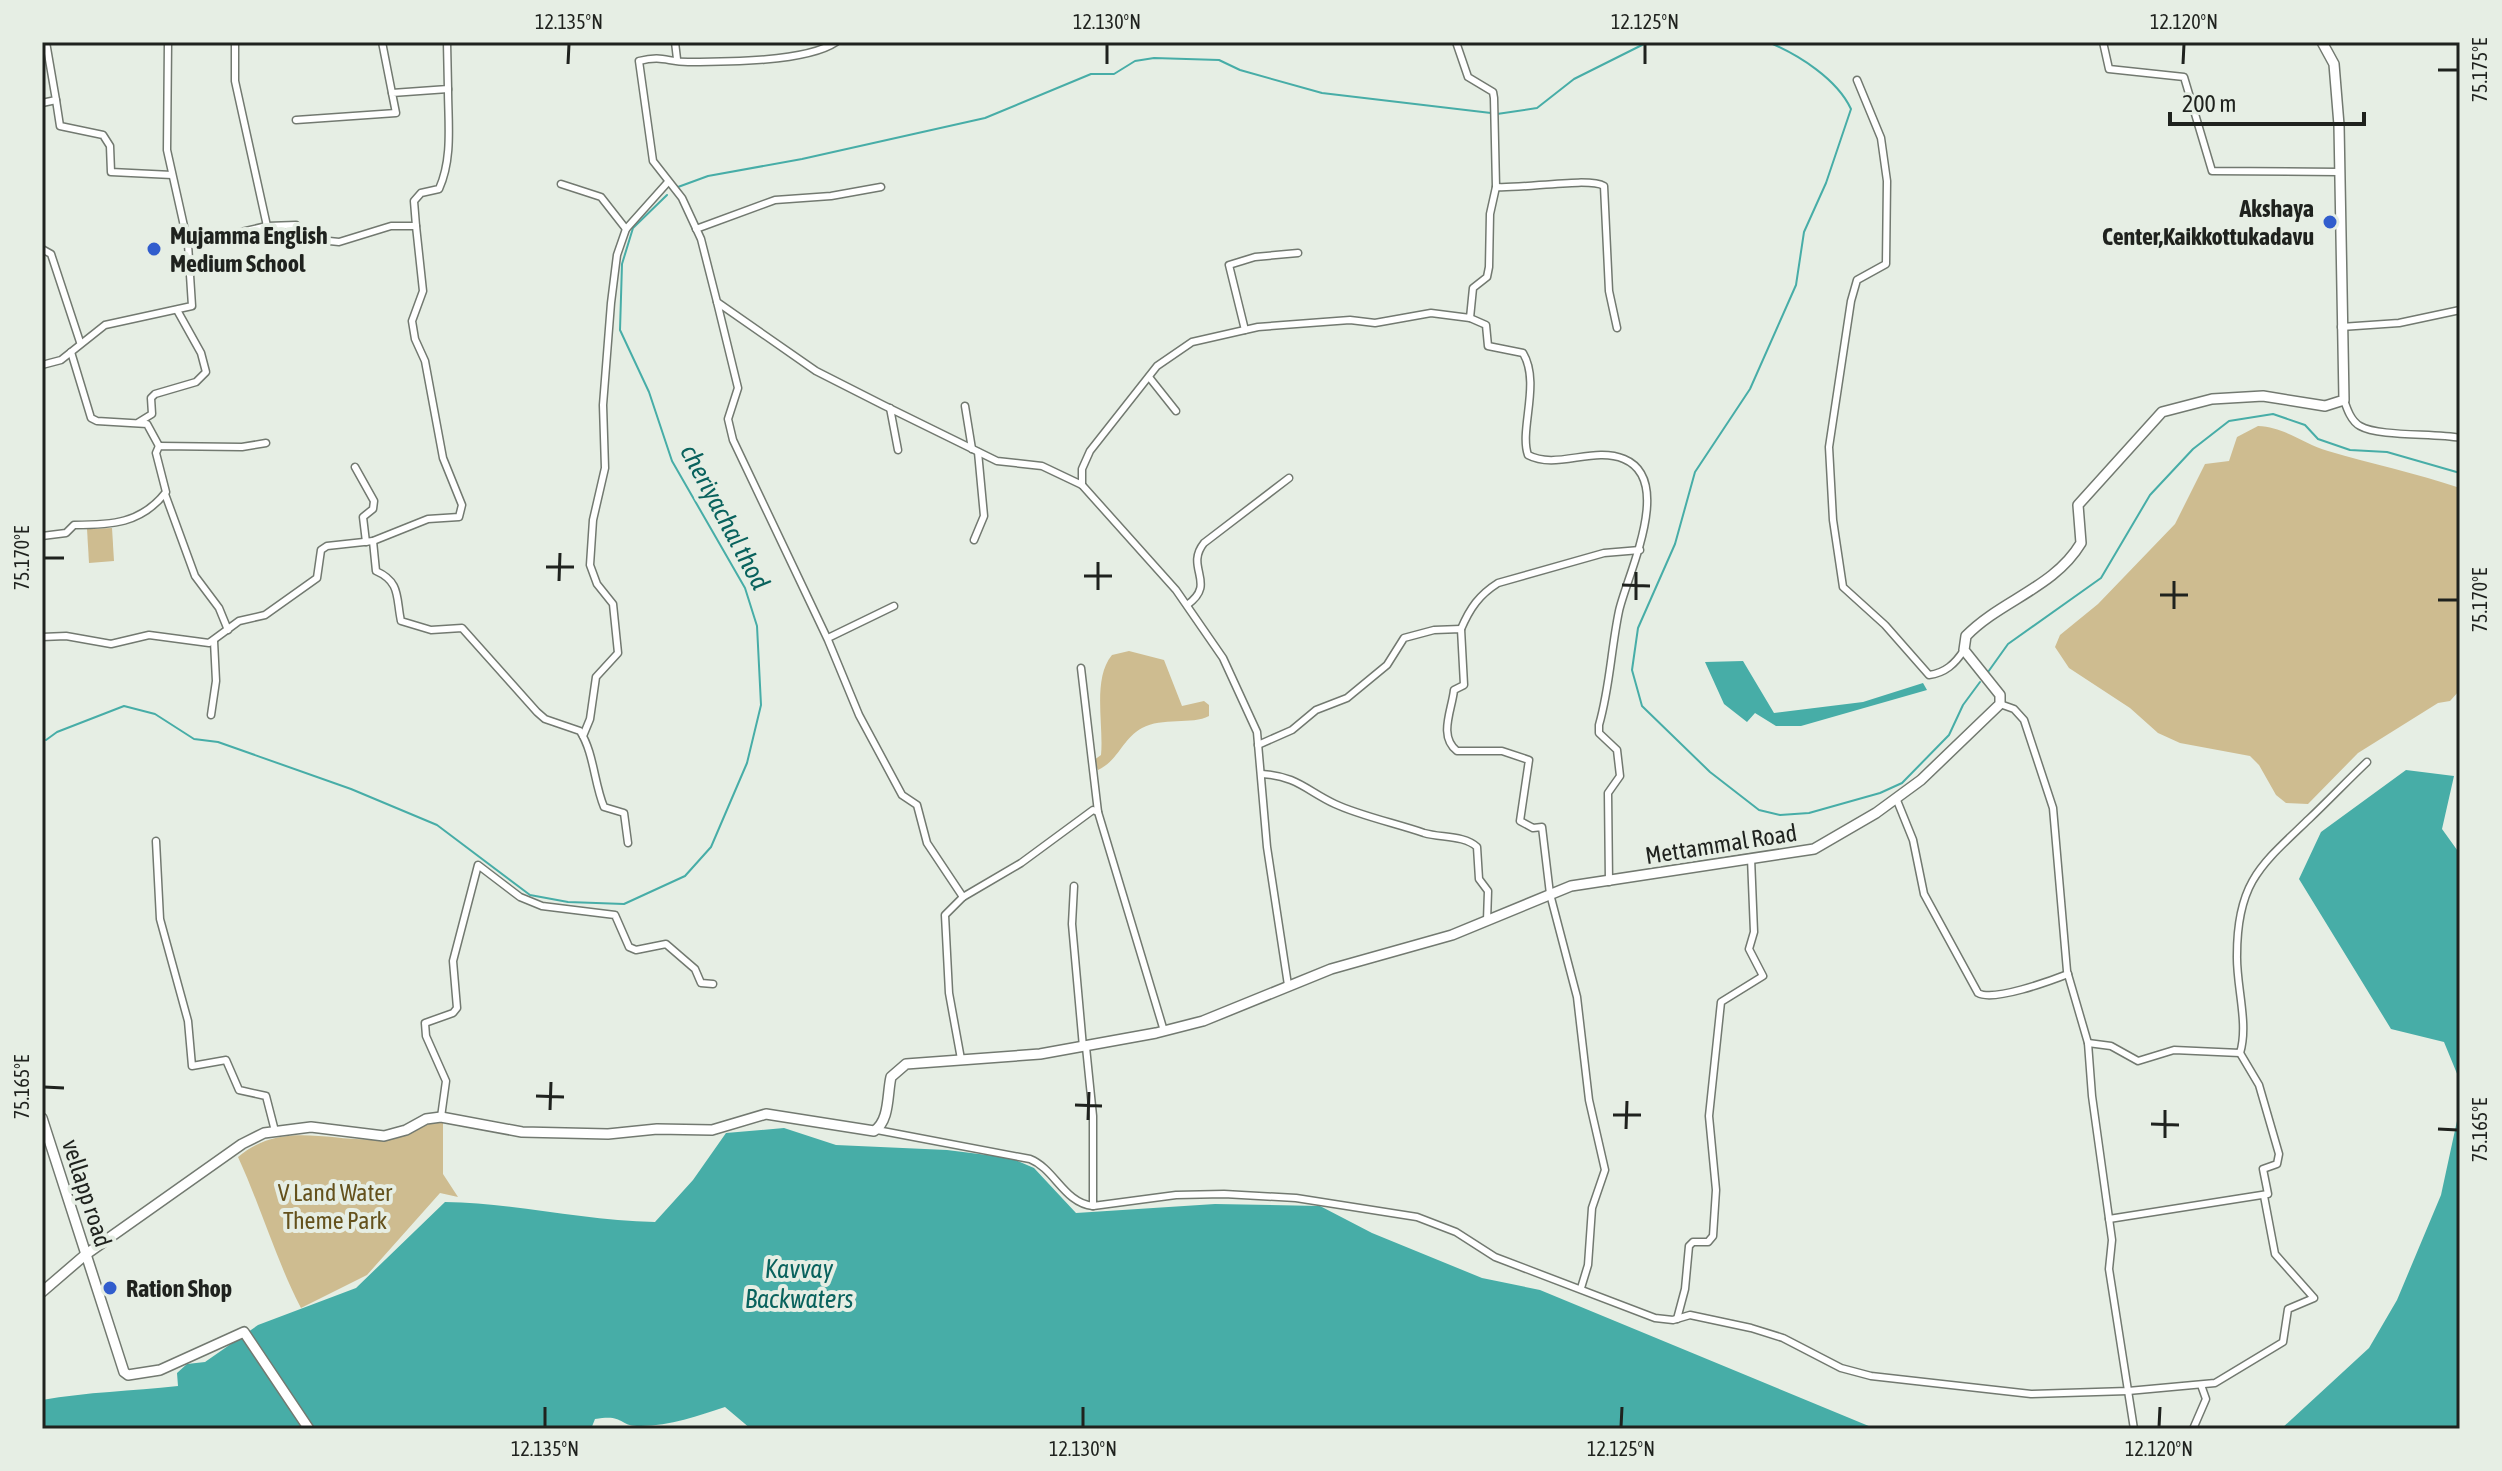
<svg xmlns="http://www.w3.org/2000/svg" width="2502" height="1471" font-family="'Asap Condensed',sans-serif">
<style>
.green{fill:#cebc90}
.water{fill:#47ada7}
.lines{fill:none;stroke-linecap:round;stroke-linejoin:round}
.stream{stroke:#47ada7;stroke-width:2}
.street-casing{stroke:#727970;stroke-width:9}
.secondary-casing{stroke:#727970;stroke-width:12}
.street{stroke:#fff;stroke-width:6}
.secondary{stroke:#fff;stroke-width:9}
.ticks{fill:none;stroke:#1f221e;stroke-width:3}
.poi-dot{fill:#315dcd;stroke:#e6eee4;stroke-width:3}
.labels{text-anchor:middle;dominant-baseline:central;stroke-width:8;stroke-linejoin:round;paint-order:stroke}
.poi-label{font-size:24px;font-weight:bold;fill:#1f221e;stroke:#e6eee4;text-anchor:start}
.street-label{font-size:24px;fill:#1f221e;stroke:#e6eee4}
.park-label{font-size:24px;fill:#64511c;stroke:#e6eee4}
.water-label{font-size:26px;font-style:italic;fill:#09625d;stroke:#e6eee4}
.neatline{fill:none;stroke:#1f221e;stroke-width:3}
.ticks-label{font-size:20px;text-anchor:middle;fill:#1f221e}
</style>
<rect width="100%" height="100%" fill="#e6eee4"/>
<g class="green">
<path d="M2258,426C2285,427 2304,444 2328,451C2372,464 2416,473 2460,488V690L2450,701L2438,703L2358,753L2308,804L2286,803L2276,795L2259,765L2250,756L2180,743L2158,733L2130,708L2069,668L2055,647L2060,635L2098,604L2175,524L2205,464L2229,461L2237,437Z"/>
<path d="M112,528L114,561L89,563L87,529Z"/>
<path d="M1129,651L1164,660L1182,706L1204,701L1209,705V716C1192,725 1162,717 1142,728C1122,739 1119,760 1098,770L1094,760L1101,755C1104,725 1092,679 1112,655Z"/>
<path d="M443,1119V1174L458,1197L440,1193L367,1275L301,1308C276,1260 261,1207 238,1157C285,1117 337,1146 390,1138C408,1136 426,1123 443,1119Z"/>
</g>
<g class="water">
<path d="M1743,661L1774,713L1863,702L1923,683L1927,690L1801,726H1776L1755,713L1747,722L1724,704L1705,662Z"/>
<path d="M2406,770L2454,776L2442,829L2460,854V1081L2444,1042L2391,1029L2299,879L2321,832Z"/>
<path d="M2460,1107V1429H2281L2369,1348L2397,1300L2441,1195Z"/>
<path d="M784,1128L836,1145L947,1150L1011,1158L1034,1168L1076,1213L1215,1204L1320,1206L1372,1233L1482,1278L1540,1290L1876,1429H751L725,1407C698,1416 667,1427 637,1426C618,1425 624,1414 595,1419L591,1429H42V1400C87,1392 132,1391 178,1386L177,1373L187,1364L205,1362L258,1325L356,1288L445,1202C516,1203 584,1221 655,1222L693,1180L726,1133Z"/>
</g>
<g class="lines">
<g class="stream">
<path d="M1768,42C1799,55 1837,79 1851,109L1826,183L1804,232L1796,285L1750,389L1695,472L1675,544L1638,628L1632,670L1642,706L1710,772L1759,810L1780,815L1809,813L1880,793L1902,783L1949,735L1963,705L1980,682"/>
<path d="M1497,114L1537,108L1574,79L1648,42"/>
<path d="M678,187L708,176L802,159L985,118L1091,74H1114L1135,61L1154,58L1219,60L1240,70L1322,93L1491,113"/>
<path d="M1988,672L2008,644L2101,578L2150,495L2193,449L2229,421L2273,414L2305,425L2318,439L2350,450L2387,452L2460,473"/>
<path d="M46,740L57,732L124,706L155,714L194,739L218,742L351,789L437,825L530,895L568,902L624,904L685,876L711,847L747,763L761,705L757,626L745,588L672,461L649,392L620,330L622,264L633,228L667,195"/>
</g>
<defs>
<g id="street">
<path d="M235,42V81L267,226"/>
<path d="M382,42L392,93"/>
<path d="M675,42L677,59"/>
<path d="M836,42C807,62 724,62 688,62C667,62 663,55 639,61L653,161L682,198L701,239L717,302L816,371L883,405L997,461L1042,466L1082,485L1176,590L1223,658L1257,732L1267,847L1288,985"/>
<path d="M2103,42L2109,69L2184,77L2212,171L2339,172"/>
<path d="M1857,80L1881,138L1887,181L1886,264L1857,280L1851,301L1829,447L1833,520L1843,587L1885,625L1929,675C1945,673 1955,664 1964,650"/>
<path d="M56,100L60,126L103,135L110,146L111,172L172,175"/>
<path d="M42,103L56,100L46,42"/>
<path d="M296,120L396,113L392,93L448,89L447,42"/>
<path d="M561,184L601,197L626,229"/>
<path d="M1496,187C1522,189 1589,177 1604,186L1609,291L1617,328"/>
<path d="M696,229L775,200L831,196L881,187"/>
<path d="M188,244L267,226L296,225L310,239L339,242L391,226H416L414,201L421,193L439,189C453,158 448,122 448,89"/>
<path d="M42,249L51,254L80,342"/>
<path d="M717,302L738,388L728,419L733,440L828,640L859,715L902,795L917,805L927,843L963,897L945,915L949,993L961,1059"/>
<path d="M1470,318L1486,325L1488,346L1523,353C1541,383 1519,430 1528,455C1556,470 1594,446 1624,459C1675,480 1627,575 1619,611C1611,649 1610,687 1599,725V733L1617,750L1620,776L1608,793L1609,882"/>
<path d="M2341,327L2399,323L2460,310"/>
<path d="M1245,330L1229,265L1255,257L1298,253"/>
<path d="M71,352L91,418L97,421L147,424L159,446"/>
<path d="M42,365L61,360L105,325L192,306L188,244L167,150L168,42"/>
<path d="M1149,377L1176,411"/>
<path d="M2344,400C2347,409 2351,421 2360,426C2379,437 2435,433 2460,438"/>
<path d="M965,406L972,449"/>
<path d="M890,408L898,450"/>
<path d="M139,422L152,414L151,398L155,394L196,382L206,372L201,353L177,310"/>
<path d="M355,467L374,501L373,509L363,517L366,542"/>
<path d="M1082,485V469L1090,451L1157,366L1192,342L1258,327L1350,320L1375,323L1431,313L1470,318L1473,288L1487,277L1489,267L1490,214L1496,187L1494,98L1493,92L1468,77L1456,42"/>
<path d="M165,494L195,576L219,608L228,630"/>
<path d="M42,536L66,533L74,525C111,525 141,524 166,492L156,453L159,446L242,447L266,443"/>
<path d="M974,540L984,516L978,452"/>
<path d="M373,541L376,571C401,582 396,598 401,621L431,630L462,628L537,712L545,719L580,731C594,753 594,783 604,807L624,813L628,843"/>
<path d="M1187,605C1218,583 1184,568 1204,543L1289,478"/>
<path d="M1461,629C1470,608 1479,595 1498,583L1604,553L1640,550"/>
<path d="M42,637L66,636L111,644L149,635L209,643L239,621L265,615L317,578L321,550L327,546L373,541L428,519L459,517L462,505L443,458L425,361L415,339L412,321L423,291L416,226"/>
<path d="M828,638L894,606"/>
<path d="M1081,668L1098,812"/>
<path d="M2000,704L2014,709L2024,720L2053,808L2067,971L2088,1043L2092,1096L2112,1240L2109,1269L2134,1429"/>
<path d="M211,715L216,681L214,641"/>
<path d="M583,736L590,719L596,677L618,653L613,604L597,584L590,565L593,520L605,468L603,405L611,303L617,255L626,229L668,182"/>
<path d="M1258,745L1292,730L1316,710L1347,698L1387,665L1404,638L1434,630L1461,629L1464,685L1454,690C1452,710 1438,736 1457,751H1502L1529,760L1520,821L1533,828L1542,827L1550,894L1577,997L1589,1100L1605,1170L1592,1208L1588,1265L1581,1288"/>
<path d="M1262,774C1297,776 1307,791 1335,804C1358,815 1398,824 1424,833C1441,838 1464,835 1477,847L1479,879L1488,891L1487,921"/>
<path d="M1896,798L1913,840L1924,894L1978,993C1993,1002 2050,981 2068,974"/>
<path d="M156,841L160,919L188,1021L192,1066L226,1060L239,1090L266,1096L275,1131"/>
<path d="M1074,886L1072,924L1083,1047"/>
<path d="M963,897L1021,863L1093,810L1098,812L1164,1031"/>
<path d="M2088,1043L2111,1046L2138,1061L2174,1050L2240,1053C2249,1024 2236,985 2237,955C2237,882 2261,865 2309,819C2329,800 2347,781 2367,762"/>
<path d="M1086,1047L1093,1116V1206L1176,1195L1224,1194L1296,1198L1417,1217L1456,1232L1495,1257L1655,1318L1673,1320L1690,1315L1751,1328L1783,1338L1841,1368L1871,1376L2031,1394L2128,1391L2215,1383L2283,1342L2288,1309L2314,1298L2275,1254L2264,1196"/>
<path d="M441,1117L446,1081L426,1036L425,1023L453,1013L457,1008L453,961L478,865L520,897L542,906L615,915L629,947L636,950L666,944L695,969L701,983L713,984"/>
<path d="M877,1130L1030,1159C1055,1169 1064,1203 1093,1206"/>
<path d="M2109,1219L2268,1194L2263,1169L2277,1164L2279,1154L2259,1085L2240,1053"/>
<path d="M1677,1319L1685,1289L1689,1246L1693,1242H1708L1713,1236L1716,1190L1709,1116L1721,1002L1763,976L1749,949L1754,932L1751,858"/>
<path d="M2193,1429L2206,1399L2201,1385"/>
</g>
<g id="secondary">
<path d="M42,1118L124,1372L128,1375L160,1370L244,1332L309,1429"/>
<path d="M42,1292L85,1255L242,1144L264,1133L311,1127L384,1136L406,1130L426,1119L441,1117L522,1132L608,1134L657,1129L712,1130L766,1114L874,1131C890,1121 887,1094 891,1077L906,1064L1040,1054L1156,1033L1203,1021L1331,969L1452,935L1571,886L1814,849L1876,813L1921,780L2000,704V695L1964,650L1966,636C2001,600 2054,588 2081,543L2078,505L2162,412L2212,399L2263,396L2325,406L2344,400L2339,125L2334,64L2322,42"/>
</g>
</defs>
<use href="#street" class="street-casing"/>
<use href="#secondary" class="secondary-casing"/>
<use href="#street" class="street"/>
<use href="#secondary" class="secondary"/>
</g>
<path class="ticks" d="M568,64L569,44M1107,64V44M1645,64V44M2183,64L2184,44M2438,70H2458M44,558H64M546,567H574M1084,576H1112M559,581L560,553M1622,585L1650,586M1098,590V562M2160,595H2188M1636,600V572M2438,600H2458M2174,609V581M44,1087L64,1088M536,1096L564,1097M1075,1105L1102,1106M550,1110L551,1082M1613,1115H1641M1088,1120L1089,1092M2151,1124L2179,1125M1626,1129L1627,1101M2438,1129L2458,1130M2165,1138V1110M545,1427V1407M1083,1427V1407M1621,1427L1622,1407M2159,1427L2160,1407"/>
<g class="poi-dot">
<circle cx="2330" cy="222" r="8"/>
<circle cx="154" cy="249" r="8"/>
<circle cx="110" cy="1288" r="8"/>
</g>
<g class="labels">
<g class="poi-label">
<text x="2314" y="208" text-anchor="end">Akshaya<tspan x="2314" dy="28">Center,Kaikkottukadavu</tspan></text>
<text x="170" y="235">Mujamma English<tspan x="170" dy="28">Medium School</tspan></text>
<text x="126" y="1288">Ration Shop</text>
</g>
<g class="street-label">
<text transform="translate(1721 844) rotate(-9)">Mettammal Road</text>
<text transform="translate(87 1193) rotate(72)">vellapp road</text>
</g>
<g class="park-label">
<text x="335" y="1192">V Land Water<tspan x="335" dy="28">Theme Park</tspan></text>
</g>
<g class="water-label">
<text transform="translate(725 517) rotate(62)">cheriyachal thod</text>
<text x="799" y="1269">Kavvay<tspan x="799" dy="30">Backwaters</tspan></text>
</g>
</g>
<rect width="2502" height="1471" fill="none" stroke="#e6eee4" stroke-width="88"/>
<path d="M2170 112v12h194v-12" fill="none" stroke="#1f221e" stroke-width="4"/>
<text x="2182" y="112" font-size="24" fill="#1f221e" stroke="#e6eee4" stroke-width="6" paint-order="stroke">200 m</text>
<rect x="44" y="44" width="2414" height="1383" class="neatline"/>
<g class="ticks-label">
<text x="569" y="29">12.135°N</text>
<text x="1107" y="29">12.130°N</text>
<text x="1645" y="29">12.125°N</text>
<text x="2184" y="29">12.120°N</text>
<text transform="translate(2480 70) rotate(-90)" y="7">75.175°E</text>
<text transform="translate(22 558) rotate(-90)" y="7">75.170°E</text>
<text transform="translate(2480 600) rotate(-90)" y="7">75.170°E</text>
<text transform="translate(22 1087) rotate(-90)" y="7">75.165°E</text>
<text transform="translate(2480 1130) rotate(-90)" y="7">75.165°E</text>
<text x="545" y="1456">12.135°N</text>
<text x="1083" y="1456">12.130°N</text>
<text x="1621" y="1456">12.125°N</text>
<text x="2159" y="1456">12.120°N</text>
</g>
</svg>
